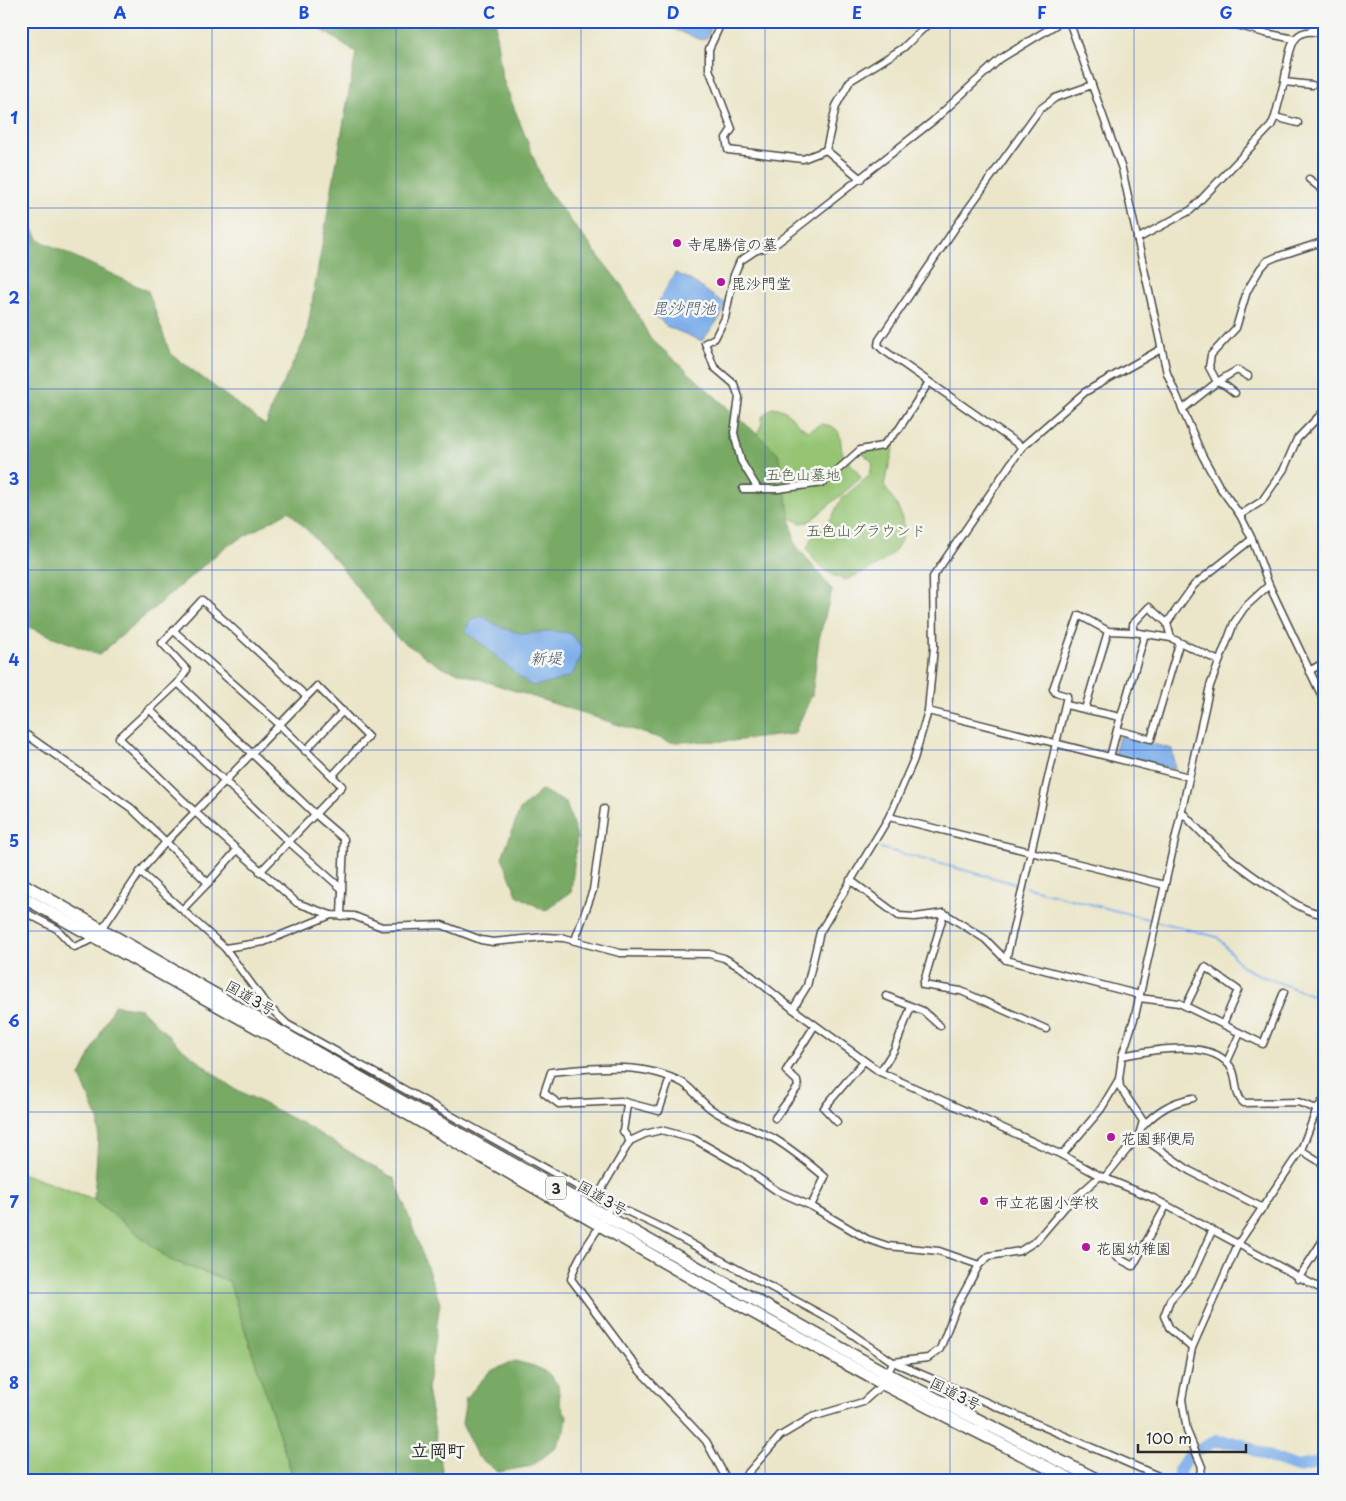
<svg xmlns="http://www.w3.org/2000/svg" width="1346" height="1501" font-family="'Playpen Sans','Klee One',sans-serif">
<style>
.green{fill:#95c473;stroke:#60784f}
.forest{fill:#78aa65;stroke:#526a48}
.water{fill:#7eafea;stroke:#546d8a}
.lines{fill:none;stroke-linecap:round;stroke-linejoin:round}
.stream{stroke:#7eafea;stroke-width:2}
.river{stroke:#7eafea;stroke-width:12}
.street-casing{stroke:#484743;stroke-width:9}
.highway-casing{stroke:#484743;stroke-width:14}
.street{stroke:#fff;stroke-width:6}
.highway{stroke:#fff;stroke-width:11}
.grid{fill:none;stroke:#1d4ed8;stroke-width:1;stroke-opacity:0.55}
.poi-dot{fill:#b5179e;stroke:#f6f6f2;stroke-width:2}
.labels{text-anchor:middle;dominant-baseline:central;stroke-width:5;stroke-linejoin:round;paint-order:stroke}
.shield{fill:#f6f6f2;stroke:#686867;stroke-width:1}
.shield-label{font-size:14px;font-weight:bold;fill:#2b2b2b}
.poi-label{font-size:15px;fill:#2b2b2b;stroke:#f6f6f2;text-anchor:start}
.park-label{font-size:15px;fill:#4b5941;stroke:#f6f6f2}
.street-label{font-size:15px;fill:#2b2b2b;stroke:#f6f6f2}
.water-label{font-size:16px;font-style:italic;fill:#48596e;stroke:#f6f6f2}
.quarter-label{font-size:18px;font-weight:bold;fill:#2b2b2b;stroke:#f6f6f2}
.neatline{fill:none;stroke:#1d4ed8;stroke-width:2}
.grid-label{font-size:16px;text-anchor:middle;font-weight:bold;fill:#1d4ed8}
</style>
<rect width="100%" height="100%" fill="#f6f6f2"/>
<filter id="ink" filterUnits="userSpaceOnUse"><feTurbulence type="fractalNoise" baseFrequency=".02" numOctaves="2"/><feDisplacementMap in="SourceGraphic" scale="10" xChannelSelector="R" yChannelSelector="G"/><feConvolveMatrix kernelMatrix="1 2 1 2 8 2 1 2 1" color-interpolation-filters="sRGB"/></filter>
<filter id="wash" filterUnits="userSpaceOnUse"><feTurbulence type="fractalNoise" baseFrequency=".0096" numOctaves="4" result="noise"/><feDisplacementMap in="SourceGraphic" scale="20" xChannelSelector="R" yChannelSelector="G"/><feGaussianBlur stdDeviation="1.12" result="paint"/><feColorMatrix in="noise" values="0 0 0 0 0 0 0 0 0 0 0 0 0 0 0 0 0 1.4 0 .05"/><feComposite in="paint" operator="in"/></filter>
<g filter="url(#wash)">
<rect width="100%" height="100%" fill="#ebe6c9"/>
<g class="green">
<path d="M773,407C791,409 794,424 808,431L821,424C848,426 837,445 844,455C850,463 856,469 861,478L809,522L801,523L780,513L753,444L762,423V417Z"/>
<path d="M891,437L894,447L884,485C889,494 898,505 901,515C913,553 872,569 845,580C827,574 816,565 807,549L811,539L832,517L841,499L869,476L873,463L860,450L882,446Z"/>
<path d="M21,1173L94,1199L170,1260L229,1281L294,1480H21Z"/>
</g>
<g class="forest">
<path d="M308,21H496V35L502,77L546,189L622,286L650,338L778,453L795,544L832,590L819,639L812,695L794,734L732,741L671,742L439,666L396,637L339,564L289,511L224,548L99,655L21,624V311L30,298L21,269V208L39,240L148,291L170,353L266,426L272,406L306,337L356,52Z"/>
<path d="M542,790L566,803L577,837L571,892L545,911L517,895L502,857L520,810Z"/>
<path d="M114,1005L141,1009L178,1045L230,1086L303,1124L395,1179L440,1303L427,1390L444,1480H294L229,1281L170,1260L94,1199L99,1122L80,1076Z"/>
<path d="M515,1361L534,1366L548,1373L558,1385L560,1404L567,1416L565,1431L555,1448L532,1466L498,1472L477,1456L462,1424L466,1398L490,1371Z"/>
</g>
<g class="water">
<path d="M664,21H714L707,37L702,40L671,28Z"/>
<path d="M675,273C694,279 707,294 725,303L721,316L702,341L666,326L656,316L658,303Z"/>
<path d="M482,616L502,628L523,634L552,631L570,633L582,647L580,659L571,676L550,683L532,686C508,670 491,648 466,633L469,620Z"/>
<path d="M1122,736L1172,749L1175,770L1114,755L1119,737Z"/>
</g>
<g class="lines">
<g class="stream">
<path d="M880,848L1021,885"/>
<path d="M1025,887L1217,937C1228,947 1233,957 1242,966C1247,971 1319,999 1325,998"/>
</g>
<path class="river" d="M1179,1480V1470L1190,1454L1216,1441L1240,1443L1261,1454L1297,1467L1325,1462"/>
</g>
</g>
<g filter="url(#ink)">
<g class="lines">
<defs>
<g id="street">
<path d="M722,21L709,49V69L732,129L726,138L728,150L803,159L826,150L861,179"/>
<path d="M1069,21L1122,169L1167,373L1202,455L1219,486L1240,515L1252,539L1269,585L1325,703"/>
<path d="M1223,21L1265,33L1294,39"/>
<path d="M1312,30L1320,21"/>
<path d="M1284,82L1275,117L1298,123"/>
<path d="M1312,85L1284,82C1290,55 1288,21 1325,35"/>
<path d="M826,150L836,106L850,81L903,48L931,21"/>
<path d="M1309,179L1325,192"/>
<path d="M1137,239L1191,210L1271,126L1275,117"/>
<path d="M1235,393L1226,386L1217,382L1237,370L1248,376"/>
<path d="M1183,409L1217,382L1209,367L1211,355L1236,328L1247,291L1260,269L1267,261L1276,257L1325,241"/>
<path d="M1022,447L882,349L878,345L879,340L968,209L1039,110L1055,98L1092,85"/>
<path d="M743,489H778L823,483L860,450L882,446L899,429L929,382"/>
<path d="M758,489L741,461L734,433L739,397L734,384L714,367L705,343L715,338L725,318L734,275L740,261L755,251L777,243L794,230L933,121L1000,59L1062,21"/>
<path d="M1240,515L1262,501L1284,469L1297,439L1325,410"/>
<path d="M1167,623L1194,585L1252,539"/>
<path d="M174,631L279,724L342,786L260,872"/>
<path d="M1133,632V624L1149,607L1167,623L1171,638"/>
<path d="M1145,634L1117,730L1151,739L1179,644"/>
<path d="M1309,671L1325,662"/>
<path d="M178,683L315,814L344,839L341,916"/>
<path d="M306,696L202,600L162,643L187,670L178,683L119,738L195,812L297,903L331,915L354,916L382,927L442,925L481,940L493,942L544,937L564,938L620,953L709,954L724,958L743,969L793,1009L880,1072L1062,1155L1100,1176L1151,1197L1325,1291"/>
<path d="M1066,705L1120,717"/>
<path d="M149,709L289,842L342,889"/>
<path d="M1085,709L1108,631"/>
<path d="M928,711L1189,777"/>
<path d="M21,731L131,808L208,883L237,850"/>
<path d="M305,751L343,711"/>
<path d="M1110,757L1117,730"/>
<path d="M1181,811C1211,845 1241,869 1279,893C1291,901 1303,910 1317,913L1325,908"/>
<path d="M889,817L1165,885"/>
<path d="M140,872L225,948L266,1004L287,1024L597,1197L662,1228L833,1321L893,1362L1158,1476"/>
<path d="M850,880L899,916L915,917L944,913L985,939L1006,960"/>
<path d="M183,909L208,883"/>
<path d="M21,910L57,929L74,947L96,938L140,872L166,842L317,686L368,737L332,776"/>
<path d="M944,913L923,985L961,991L1046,1029"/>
<path d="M575,940L593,890L604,809"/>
<path d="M225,948L264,942L331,915"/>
<path d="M1140,995L1006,960L1067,696L1056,693L1053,689L1079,615L1108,631L1133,632L1171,638L1219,661"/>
<path d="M886,996L923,1011L940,1026"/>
<path d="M1139,998L1179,1003L1263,1044L1284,992"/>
<path d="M1186,1006L1205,967L1238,990L1223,1024"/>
<path d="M793,1009L807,986L820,932L889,817L914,759L928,711L934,647L933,577L1022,447L1085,392L1161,349"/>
<path d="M1122,1056C1151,1050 1217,1037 1233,1071C1237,1081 1235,1097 1244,1103L1298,1102L1317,1109"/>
<path d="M1227,1062L1240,1033"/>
<path d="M880,1072L894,1050L911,1007"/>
<path d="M670,1078L659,1111L621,1101L559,1104L544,1093L551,1072C594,1068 643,1061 683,1083C694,1090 702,1104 714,1111C732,1123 754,1128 773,1138C792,1149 808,1163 825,1177L811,1206"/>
<path d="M627,1105L623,1131L630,1141"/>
<path d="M775,1118L798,1087L797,1081L786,1071L815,1025"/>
<path d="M837,1122L824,1108L864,1061"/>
<path d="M1143,1126C1158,1110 1172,1102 1193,1098"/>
<path d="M1301,1150L1325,1165"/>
<path d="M1062,1155L1101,1109L1119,1079"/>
<path d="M1105,1177L1139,1135"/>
<path d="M597,1197L630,1141L645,1134L661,1130L694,1139L738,1164L777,1191L811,1206L867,1239L888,1246L939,1251L979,1265"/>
<path d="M611,1204C601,1231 578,1251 571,1279L639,1370L706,1441L727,1480"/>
<path d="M1263,1208L1190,1171L1139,1135L1143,1121L1120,1087L1119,1079L1122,1056L1135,1016L1210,686L1234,623L1244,608L1269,585"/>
<path d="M1116,1257L1133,1266L1166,1206"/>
<path d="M1298,1279L1325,1237"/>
<path d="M1192,1348L1170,1329L1164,1316L1170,1300L1192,1275L1212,1231"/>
<path d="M893,1362L928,1358L940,1349L957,1305L979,1265L989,1256L1020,1251L1036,1241L1065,1207L1100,1176"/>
<path d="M742,1480L780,1436L812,1417L863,1402L883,1384L893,1362"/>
<path d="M1198,1480L1202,1467L1187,1431L1182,1399L1192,1348L1238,1244L1301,1150L1317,1109L1325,1098"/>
</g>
<g id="highway">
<path d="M21,883L394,1097L887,1374L1098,1480"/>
<path d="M21,896L276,1038L700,1283L883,1384L1072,1480"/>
</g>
</defs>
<use href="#street" class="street-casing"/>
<use href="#highway" class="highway-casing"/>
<use href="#street" class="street"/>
<use href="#highway" class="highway"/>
</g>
</g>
<path class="grid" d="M212,21V1480M396,21V1480M581,21V1480M765,21V1480M950,21V1480M1134,21V1480M21,208H1325M21,389H1325M21,570H1325M21,750H1325M21,931H1325M21,1112H1325M21,1293H1325"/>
<g class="poi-dot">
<circle cx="677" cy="243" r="5"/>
<circle cx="721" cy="282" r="5"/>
<circle cx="1111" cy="1137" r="5"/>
<circle cx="984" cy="1201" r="5"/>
<circle cx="1086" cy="1247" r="5"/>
</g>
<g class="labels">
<rect class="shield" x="546" y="1176.5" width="20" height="23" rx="4"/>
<g class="shield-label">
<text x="556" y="1188">3</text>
</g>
<g class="poi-label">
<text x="687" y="243">寺尾勝信の墓</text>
<text x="731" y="282">毘沙門堂</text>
<text x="1121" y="1137">花園郵便局</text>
<text x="994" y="1201">市立花園小学校</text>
<text x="1096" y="1247">花園幼稚園</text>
</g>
<g class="park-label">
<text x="803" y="473">五色山墓地</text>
<text x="866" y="529">五色山グラウンド</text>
</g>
<g class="street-label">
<text transform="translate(251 997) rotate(30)">国道3号</text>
<text transform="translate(603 1197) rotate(30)">国道3号</text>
<text transform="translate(956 1393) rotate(27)">国道3号</text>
</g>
<g class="water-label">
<text x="684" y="307">毘沙門池</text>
<text x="546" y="657">新堤</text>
</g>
<g class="quarter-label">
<text x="438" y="1449">立岡町</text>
</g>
</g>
<rect width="1346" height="1501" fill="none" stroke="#f6f6f2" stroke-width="55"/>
<path d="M1138 1444v8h108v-8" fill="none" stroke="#2b2b2b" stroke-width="2.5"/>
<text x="1146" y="1444" font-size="15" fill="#2b2b2b" stroke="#f6f6f2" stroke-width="4" paint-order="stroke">100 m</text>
<rect x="28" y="28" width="1290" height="1446" class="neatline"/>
<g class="grid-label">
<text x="120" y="19">A</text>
<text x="304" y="19">B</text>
<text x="489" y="19">C</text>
<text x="673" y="19">D</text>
<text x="857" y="19">E</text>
<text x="1042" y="19">F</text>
<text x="1226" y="19">G</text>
<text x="14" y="124">1</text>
<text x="14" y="304">2</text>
<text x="14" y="485">3</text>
<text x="14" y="666">4</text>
<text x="14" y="847">5</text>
<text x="14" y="1027">6</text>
<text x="14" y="1208">7</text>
<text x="14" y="1389">8</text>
</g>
</svg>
